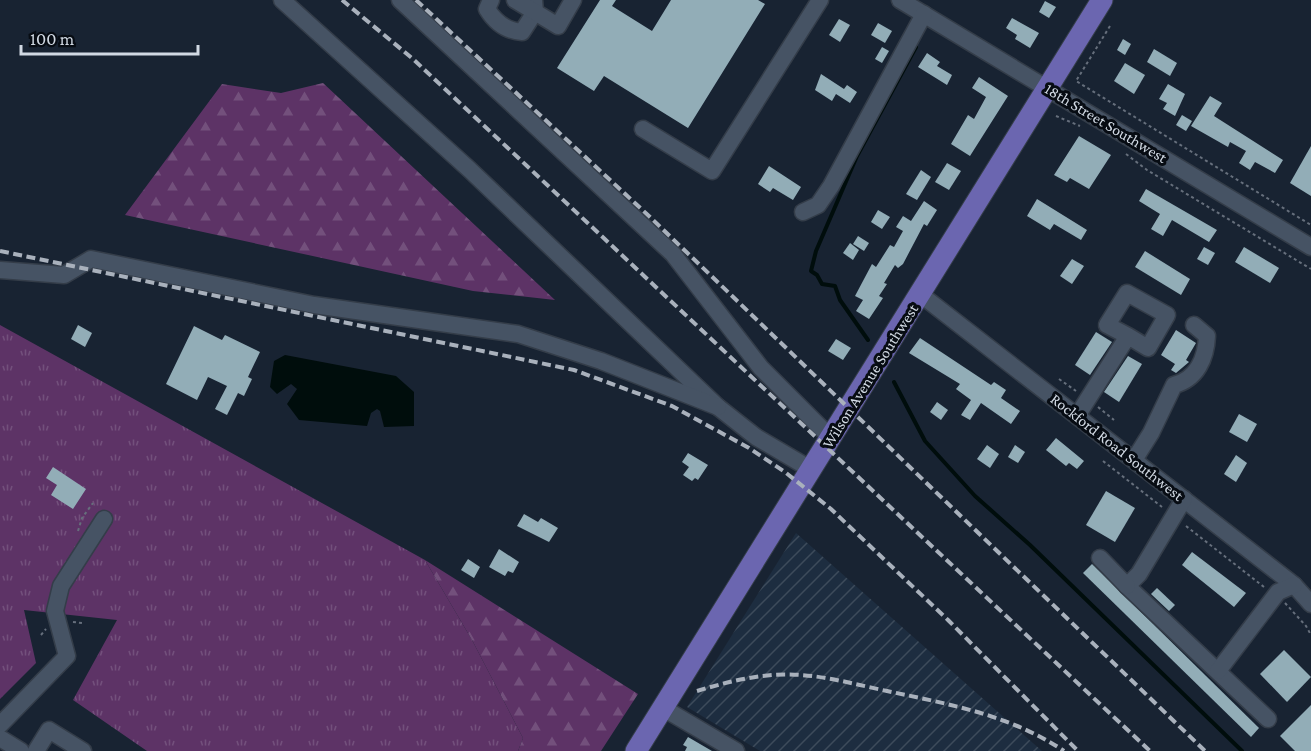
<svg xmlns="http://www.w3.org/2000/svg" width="1311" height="751" font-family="'Crimson Pro',serif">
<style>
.industrial{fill:url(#industrial-furrows)}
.grass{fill:url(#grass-tufts)}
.forest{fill:url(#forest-firs)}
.water{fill:#000d0c}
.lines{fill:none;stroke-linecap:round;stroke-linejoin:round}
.stream{stroke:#000d0c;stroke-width:4}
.building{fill:#92adb7}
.minor-casing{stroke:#343d49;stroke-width:19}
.major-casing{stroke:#343d49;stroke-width:23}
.path{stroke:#666f7c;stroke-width:2;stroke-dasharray:3 3;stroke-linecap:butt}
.minor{stroke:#465364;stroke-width:16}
.major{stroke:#6b66b0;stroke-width:21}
.rail{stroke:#a9b1bc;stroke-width:4;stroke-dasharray:9 4.5;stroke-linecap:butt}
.labels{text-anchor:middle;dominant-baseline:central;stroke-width:6;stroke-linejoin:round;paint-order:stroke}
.street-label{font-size:16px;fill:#d1d9e3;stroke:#070c13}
</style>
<defs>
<pattern id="industrial-furrows" width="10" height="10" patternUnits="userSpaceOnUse" patternTransform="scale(1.5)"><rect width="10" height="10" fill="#1d2d40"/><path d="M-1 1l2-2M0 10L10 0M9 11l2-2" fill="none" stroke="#3d4b5b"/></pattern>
<pattern id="grass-tufts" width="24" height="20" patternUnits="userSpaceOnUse" patternTransform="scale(1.5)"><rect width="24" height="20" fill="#5d3366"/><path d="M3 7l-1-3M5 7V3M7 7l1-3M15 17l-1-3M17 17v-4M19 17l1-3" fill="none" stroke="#73507c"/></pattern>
<pattern id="forest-firs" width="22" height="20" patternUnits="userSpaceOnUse" patternTransform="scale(1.5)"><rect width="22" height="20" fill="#5d3366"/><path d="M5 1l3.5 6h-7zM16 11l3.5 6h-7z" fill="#73507c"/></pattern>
</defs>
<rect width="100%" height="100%" fill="#182332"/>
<path class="industrial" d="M796,533L1042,751H760L687,707Z"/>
<path class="grass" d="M0,325L425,560L472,640L523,738L518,751H147L73,700L117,620L24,610L36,663L0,699Z"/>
<g class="forest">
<path d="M323,83L555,300L473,291L125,215L222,84L281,93Z"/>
<path d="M425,560L638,694L601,751H518L523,738L472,640Z"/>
</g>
<path class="water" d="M285,355L396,376L414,392V426L384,427L380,411L377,409L371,413L367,426L299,420L287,404L297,389L291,384L277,394L270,387L274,361Z"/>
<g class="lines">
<g class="stream">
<path d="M868,340L840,300L835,286L822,284L817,275L811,271L816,251L857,156L916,47"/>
<path d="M894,382L925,441L975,496L1030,545L1242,751"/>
</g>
</g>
<g class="building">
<path d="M600,0H616L612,6L652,31L671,0H758L765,4L688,128L604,76L594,91L557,68Z"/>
<path d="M1045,1L1056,7L1049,18L1039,12Z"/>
<path d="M1012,18L1039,33L1030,48L1015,39L1017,35L1006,28Z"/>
<path d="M839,19L850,25L840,42L829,35Z"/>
<path d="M878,23L892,31L885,43L871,35Z"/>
<path d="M1123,39L1131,44L1125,55L1117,50Z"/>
<path d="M882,47L889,51L882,63L875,59Z"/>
<path d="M1154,49L1177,63L1170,76L1147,62Z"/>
<path d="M927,53L940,62L937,66L952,75L947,85L918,67Z"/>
<path d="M1125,63L1145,75L1134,94L1114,81Z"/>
<path d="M821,74L844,89L847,85L857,92L850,103L836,94L832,101L815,90Z"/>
<path d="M979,77L1008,96L970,156L951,144L968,115L974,119L986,97L972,88Z"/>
<path d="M1168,84L1185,94L1175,116L1163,109L1167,103L1159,99Z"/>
<path d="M1210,96L1222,103L1214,116L1283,160L1275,173L1255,162L1250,170L1239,163L1246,151L1230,142L1228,147L1191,126Z"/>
<path d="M1182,115L1192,121L1186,131L1176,125Z"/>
<path d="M1079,136L1111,155L1089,189L1070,178L1067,182L1054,175Z"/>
<path d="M1311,146V196L1290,183Z"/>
<path d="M947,163L961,171L949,190L935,182Z"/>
<path d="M769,166L801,187L793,200L773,188L770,192L758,184Z"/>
<path d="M921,170L931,177L917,200L906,194Z"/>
<path d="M1146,189L1217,230L1209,242L1172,220L1163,236L1151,229L1160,214L1139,201Z"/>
<path d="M1037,199L1087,230L1081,240L1054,224L1050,230L1027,216Z"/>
<path d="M924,201L937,210L927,226L924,224L903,264L898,268L895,265L884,283L887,284L879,296L883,298L869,319L856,311L863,300L855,296L872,264L876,267L890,245L894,247L903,231L896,227L903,216L911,221Z"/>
<path d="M878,210L890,217L882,229L871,222Z"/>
<path d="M858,236L869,243L864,251L853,244Z"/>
<path d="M850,243L859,250L853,260L843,253Z"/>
<path d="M1204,247L1215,253L1208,265L1197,259Z"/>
<path d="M1244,247L1279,268L1270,283L1235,262Z"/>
<path d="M1145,251L1190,279L1181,295L1135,267Z"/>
<path d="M1072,259L1084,266L1072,284L1060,276Z"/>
<path d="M78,325L92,333L85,347L71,339Z"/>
<path d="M194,326L222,340L225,335L260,352L248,377L252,379L244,396L238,393L227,415L215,409L227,386L208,377L197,400L166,384Z"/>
<path d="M1176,330L1196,343L1186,360L1189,362L1176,373L1171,370L1175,364L1161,355Z"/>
<path d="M1096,332L1112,342L1090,375L1075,365Z"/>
<path d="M920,338L991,385L994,382L1006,390L1001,398L1020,411L1011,424L981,403L970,420L961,415L971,400L956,389L960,384L909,353Z"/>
<path d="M836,339L851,348L843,360L828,351Z"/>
<path d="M1128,356L1142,364L1119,402L1104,392Z"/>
<path d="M937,402L948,410L941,420L930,412Z"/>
<path d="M1239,414L1257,424L1247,442L1229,432Z"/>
<path d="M1056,438L1084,461L1077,469L1069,463L1066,466L1046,450Z"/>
<path d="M987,445L999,454L990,468L977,459Z"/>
<path d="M1015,445L1025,452L1018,463L1008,457Z"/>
<path d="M688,453L708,465L698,480L695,478L692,481L683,475L689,467L682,462Z"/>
<path d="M1236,455L1247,463L1236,482L1224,474Z"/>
<path d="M53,467L86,489L73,509L51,495L57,485L46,478Z"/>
<path d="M1106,491L1135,508L1115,542L1086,525Z"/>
<path d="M524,514L538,522L541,518L558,528L549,542L517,526Z"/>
<path d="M499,549L519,562L513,573L508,571L505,576L489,567Z"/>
<path d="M1192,552L1246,593L1234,607L1182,565Z"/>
<path d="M468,559L480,567L474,578L461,570Z"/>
<path d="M1092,564L1259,728L1251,737L1083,573Z"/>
<path d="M1157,588L1175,605L1169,611L1151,594Z"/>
<path d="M1284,650L1311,677L1287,702L1260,674Z"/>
<path d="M1311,705V751H1295L1280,736Z"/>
<path d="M688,737L712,751H685L687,747L683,745Z"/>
</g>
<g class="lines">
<defs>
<g id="minor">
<path d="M282,0L470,170L718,407L756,437L812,470"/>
<path d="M400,0L673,254L761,368L831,438"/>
<path d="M491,0L487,9C495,22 507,31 522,32L535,12L534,0"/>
<path d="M515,0L558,26L573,0"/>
<path d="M900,0L1311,247"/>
<path d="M643,129L712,171L820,0"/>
<path d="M803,212L818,205L831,186L924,14"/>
<path d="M0,270L64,275L91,259L314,305L518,334L601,361L718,407"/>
<path d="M920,294L1294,585L1311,604"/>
<path d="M1077,416L1128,336L1148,348L1167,315L1127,293L1107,325L1128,336"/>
<path d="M1134,460L1151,433L1174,385C1197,379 1206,358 1207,336L1194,325"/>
<path d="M1184,499L1139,574L1127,586L1268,719"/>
<path d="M1100,558L1127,586"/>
<path d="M1218,671L1278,592L1294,585"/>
<path d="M663,708L736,751"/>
<path d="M0,725L67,656L55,611L61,586L104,519"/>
<path d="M0,738L21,751"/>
<path d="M36,751L49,730L83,751"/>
</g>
<path id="major" d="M636,751L1102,0"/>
</defs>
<use href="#minor" class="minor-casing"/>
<use href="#major" class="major-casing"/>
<g class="path">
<path d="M1110,26L1076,81L1311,225"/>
<path d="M1056,116L1080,126"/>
<path d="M1126,154L1147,170L1311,269"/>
<path d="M1059,379L1076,391"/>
<path d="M1098,407L1114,420"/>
<path d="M1103,461L1162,507"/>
<path d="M1186,526L1264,587"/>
<path d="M78,531L82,518L93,503"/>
<path d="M1285,603L1306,626L1311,635"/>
<path d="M73,622L82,623"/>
<path d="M41,635L46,629"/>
</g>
<use href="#minor" class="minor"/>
<use href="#major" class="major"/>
<g class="rail">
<path d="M342,0L413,59L1150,751"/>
<path d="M416,0L650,217L1205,751"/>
<path d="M0,251L574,370L672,406L749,448L785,472L831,509L948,620L1078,751"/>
<path d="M697,691C730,681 766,672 801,675C830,677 858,685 887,691C948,704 1011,715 1064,751"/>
</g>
</g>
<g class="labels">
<g class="street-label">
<text transform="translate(1106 123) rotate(31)">18th Street Southwest</text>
<text transform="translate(870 376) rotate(-58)">Wilson Avenue Southwest</text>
<text transform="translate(1117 447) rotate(38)">Rockford Road Southwest</text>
</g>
</g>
<path d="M21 45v9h177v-9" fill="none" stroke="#d1d9e3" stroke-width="3"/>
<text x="30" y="45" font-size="18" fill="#d1d9e3" stroke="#070c13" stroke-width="4.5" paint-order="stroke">100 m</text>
</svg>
